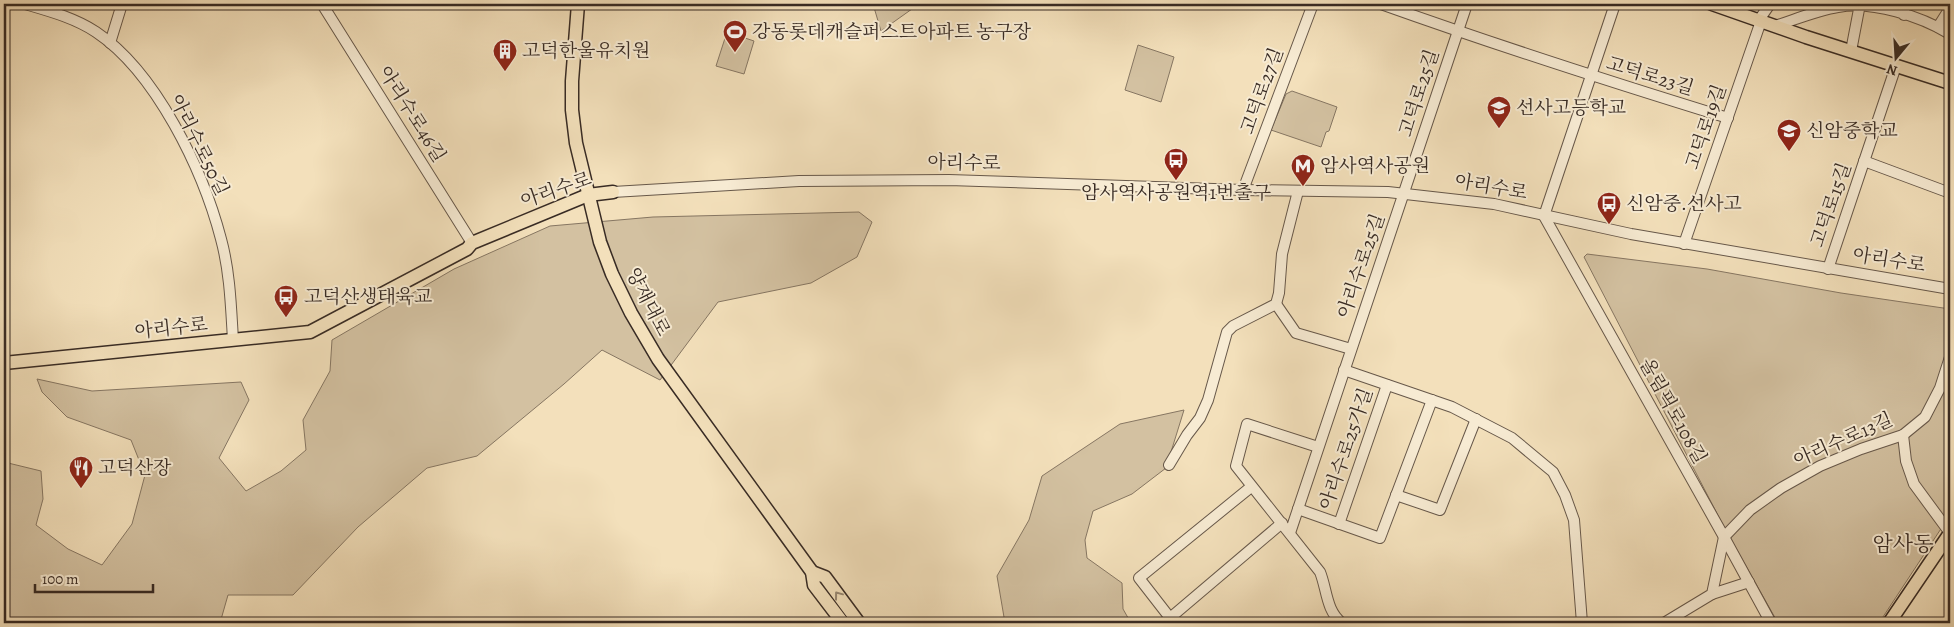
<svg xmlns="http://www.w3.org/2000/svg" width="1954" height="627" font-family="Alegreya,'Noto Serif KR',serif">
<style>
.green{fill:#d3c1a1;stroke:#867662}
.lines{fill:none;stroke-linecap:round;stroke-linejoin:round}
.minor-casing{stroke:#67584a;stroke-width:12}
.major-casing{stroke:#382b24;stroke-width:15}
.minor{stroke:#f7ebd3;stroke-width:10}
.major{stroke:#f3e0bb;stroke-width:12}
.oneway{stroke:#968670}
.labels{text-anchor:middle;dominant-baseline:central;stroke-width:4;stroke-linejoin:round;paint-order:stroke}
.poi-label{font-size:19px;fill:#382b24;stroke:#f7ebd3;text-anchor:start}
.street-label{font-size:19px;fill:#382b24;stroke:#f7ebd3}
.quarter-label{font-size:21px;fill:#382b24;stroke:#f7ebd3}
</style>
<rect width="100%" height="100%" fill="#f3e0bb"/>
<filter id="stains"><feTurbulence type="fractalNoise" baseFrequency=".004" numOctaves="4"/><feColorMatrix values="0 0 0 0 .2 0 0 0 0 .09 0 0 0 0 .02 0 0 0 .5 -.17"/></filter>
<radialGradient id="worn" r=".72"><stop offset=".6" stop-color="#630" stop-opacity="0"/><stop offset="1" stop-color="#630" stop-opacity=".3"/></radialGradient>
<g class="green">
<path d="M873,4H919L881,31Z"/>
<path d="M727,32L754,41L744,74L716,66Z"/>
<path d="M1138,45L1174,57L1161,102L1125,90Z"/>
<path d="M1292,91L1337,107L1329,131L1326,132L1321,147L1271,130L1286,94Z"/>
<path d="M859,212L872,222L857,257L811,283L718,302L660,380L602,350L564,384L477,456L427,468L358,527L293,595H228L220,623H4V462L41,471L43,499L36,525L68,549L102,565L132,524L145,475L131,440L67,417L42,392L37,379L92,391L241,382L249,400L219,458L246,491L281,471L306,450L303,420L330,371L332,340L454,269L550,226L653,217Z"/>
<path d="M1587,254L1707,269L1841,293L1950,309V515L1879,623H1778L1724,527L1584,257Z"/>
<path d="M1184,410L1166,468L1132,494L1093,511L1085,540L1087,558L1122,583L1123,609L1131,623H1005L997,576L1029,520L1042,476L1120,424Z"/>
</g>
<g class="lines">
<defs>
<g id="minor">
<path d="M25,4C49,11 75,18 96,32C156,72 203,170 221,239C230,272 231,307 233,340"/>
<path d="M322,4L472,243"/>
<path d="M1381,4C1496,45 1611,82 1728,118"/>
<path d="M1615,4L1544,216L1724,537L1771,623"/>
<path d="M1904,4V15"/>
<path d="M1759,20L1770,4"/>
<path d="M1775,26C1794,20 1818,10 1838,7C1874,1 1920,16 1950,34"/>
<path d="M1938,27L1950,8"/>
<path d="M110,43L122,4"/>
<path d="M1851,51L1860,4"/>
<path d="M1864,161L1950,193"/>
<path d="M1243,190L1313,4"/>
<path d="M613,192L799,181L949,180L1243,190L1388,192L1494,204L1631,234L1950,289"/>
<path d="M1684,244L1761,21"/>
<path d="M1828,269L1896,66"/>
<path d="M1276,304L1296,333L1351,349"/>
<path d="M1344,370L1452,407L1512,438L1553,472L1565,495L1574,520L1582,623"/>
<path d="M1903,435L1906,461L1914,484L1950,533"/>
<path d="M1318,447L1247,424L1236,466L1320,572C1327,589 1326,611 1342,623"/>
<path d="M1169,465L1187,435L1200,418L1208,400L1227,332L1233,326L1276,304L1279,293L1282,254L1298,191"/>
<path d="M1396,495L1440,510L1476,419"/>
<path d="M1298,509L1380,538L1432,400"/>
<path d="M1339,524L1387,385"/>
<path d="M1290,533L1467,4"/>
<path d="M1712,594L1749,582"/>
<path d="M1170,618L1282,523"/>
<path d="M1174,623L1139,578L1251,487"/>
<path d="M1664,623L1712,594L1724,537L1750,510L1781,488L1820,466L1861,449L1903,435L1925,417L1940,388L1950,357"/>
</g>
<g id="major">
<path d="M578,4L572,81V110L576,143L600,242L612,274L631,313L658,359L812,572L814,585L843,623"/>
<path d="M1712,4L1806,37L1950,83"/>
<path d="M4,363L310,332L467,249L472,243L588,195L613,192"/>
<path d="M812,572L825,577L859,623"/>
<path d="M1889,623L1950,533"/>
</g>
</defs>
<use href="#minor" class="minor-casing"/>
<use href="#major" class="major-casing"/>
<use href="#minor" class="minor"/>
<use href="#major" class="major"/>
</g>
<defs><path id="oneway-chevron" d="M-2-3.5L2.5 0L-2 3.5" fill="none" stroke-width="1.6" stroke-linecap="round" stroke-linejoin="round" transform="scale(1.25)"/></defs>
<use class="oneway" href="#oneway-chevron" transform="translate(838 595) rotate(-127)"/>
<defs>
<symbol id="stadium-pin" viewBox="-11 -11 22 30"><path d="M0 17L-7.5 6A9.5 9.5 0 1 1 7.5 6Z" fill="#8f2418" stroke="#f7ebd3"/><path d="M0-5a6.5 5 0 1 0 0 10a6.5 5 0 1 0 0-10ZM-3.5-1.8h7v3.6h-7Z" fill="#fff"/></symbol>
<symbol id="building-pin" viewBox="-11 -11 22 30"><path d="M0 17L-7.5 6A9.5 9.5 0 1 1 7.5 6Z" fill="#8f2418" stroke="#f7ebd3"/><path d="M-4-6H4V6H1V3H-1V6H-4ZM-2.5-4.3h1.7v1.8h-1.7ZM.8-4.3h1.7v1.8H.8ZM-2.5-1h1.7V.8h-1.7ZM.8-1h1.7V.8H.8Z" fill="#fff"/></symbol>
<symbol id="school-pin" viewBox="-11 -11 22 30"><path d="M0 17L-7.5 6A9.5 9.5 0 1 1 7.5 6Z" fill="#8f2418" stroke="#f7ebd3"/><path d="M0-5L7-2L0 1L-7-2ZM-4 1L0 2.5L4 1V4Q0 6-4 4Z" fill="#fff"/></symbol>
<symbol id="bus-pin" viewBox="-11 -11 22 30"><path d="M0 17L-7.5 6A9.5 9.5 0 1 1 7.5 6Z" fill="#8f2418" stroke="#f7ebd3"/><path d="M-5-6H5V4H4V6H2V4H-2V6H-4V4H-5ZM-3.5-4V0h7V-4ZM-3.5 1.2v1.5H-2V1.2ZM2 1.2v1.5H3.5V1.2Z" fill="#fff"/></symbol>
<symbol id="metro-pin" viewBox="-11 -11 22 30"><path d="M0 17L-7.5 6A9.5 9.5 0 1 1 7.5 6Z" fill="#8f2418" stroke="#f7ebd3"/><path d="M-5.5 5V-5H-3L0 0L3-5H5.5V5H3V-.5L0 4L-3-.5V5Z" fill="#fff"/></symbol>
<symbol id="restaurant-pin" viewBox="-11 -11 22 30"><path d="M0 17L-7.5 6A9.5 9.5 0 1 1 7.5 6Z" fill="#8f2418" stroke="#f7ebd3"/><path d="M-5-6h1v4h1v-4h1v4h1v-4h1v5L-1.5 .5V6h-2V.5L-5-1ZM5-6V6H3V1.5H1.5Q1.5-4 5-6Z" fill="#fff"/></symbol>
</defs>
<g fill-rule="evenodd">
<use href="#stadium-pin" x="721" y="18" width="28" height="38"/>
<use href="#building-pin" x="491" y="37" width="28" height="38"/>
<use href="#school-pin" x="1485" y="94" width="28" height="38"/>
<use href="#school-pin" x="1775" y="117" width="28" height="38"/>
<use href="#bus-pin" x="1162" y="146" width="28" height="38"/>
<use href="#metro-pin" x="1289" y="152" width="28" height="38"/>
<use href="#bus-pin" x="1595" y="190" width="28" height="38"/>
<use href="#bus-pin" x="272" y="283" width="28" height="38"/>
<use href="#restaurant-pin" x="67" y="454" width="28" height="38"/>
</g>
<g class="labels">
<g class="poi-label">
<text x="752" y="32">강동롯데캐슬퍼스트아파트 농구장</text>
<text x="522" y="51">고덕한울유치원</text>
<text x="1516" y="108">선사고등학교</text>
<text x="1806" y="131">신암중학교</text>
<text x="1320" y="166">암사역사공원</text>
<text x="1176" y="193" text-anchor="middle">암사역사공원역1번출구</text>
<text x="1626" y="204">신암중.선사고</text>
<text x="304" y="297">고덕산생태육교</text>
<text x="98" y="468">고덕산장</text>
</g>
<g class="street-label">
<text transform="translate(1650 76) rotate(17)">고덕로23길</text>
<text transform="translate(1262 91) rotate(-70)">고덕로27길</text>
<text transform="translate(1419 93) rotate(-72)">고덕로25길</text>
<text transform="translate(412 114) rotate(58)">아리수로46길</text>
<text transform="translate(1706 127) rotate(-71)">고덕로19길</text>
<text transform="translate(199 145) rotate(64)">아리수로50길</text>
<text transform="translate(964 163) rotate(1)">아리수로</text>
<text transform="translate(1491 187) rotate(10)">아리수로</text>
<text transform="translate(556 190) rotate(-19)">아리수로</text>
<text transform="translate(1831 205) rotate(-71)">고덕로15길</text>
<text transform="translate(1889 260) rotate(9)">아리수로</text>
<text transform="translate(1361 266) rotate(-71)">아리수로25길</text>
<text transform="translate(648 302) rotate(63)">양재대로</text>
<text transform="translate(171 328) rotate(-6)">아리수로</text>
<text transform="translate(1673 411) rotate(61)">올림픽로108길</text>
<text transform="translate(1843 440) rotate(-24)">아리수로13길</text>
<text transform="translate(1346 449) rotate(-71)">아리수로25가길</text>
</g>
<g class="quarter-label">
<text x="1903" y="544">암사동</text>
</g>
</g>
<rect width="1954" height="627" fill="none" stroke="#f3e0bb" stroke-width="20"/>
<rect x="5" y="5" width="1944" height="617" fill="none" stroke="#382b24" stroke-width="2.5"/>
<rect x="10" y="10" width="1934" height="607" fill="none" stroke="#382b24"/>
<g transform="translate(1896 58) rotate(198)" stroke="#f7ebd3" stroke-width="4" paint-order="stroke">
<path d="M0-4L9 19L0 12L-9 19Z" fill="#382b24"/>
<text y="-8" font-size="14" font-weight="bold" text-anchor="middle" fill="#382b24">N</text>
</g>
<path d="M35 584v8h118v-8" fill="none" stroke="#382b24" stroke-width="2.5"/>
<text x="42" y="584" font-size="15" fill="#382b24" stroke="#f7ebd3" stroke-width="4" paint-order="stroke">100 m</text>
<rect width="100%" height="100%" filter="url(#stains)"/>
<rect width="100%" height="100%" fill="url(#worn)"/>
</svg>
